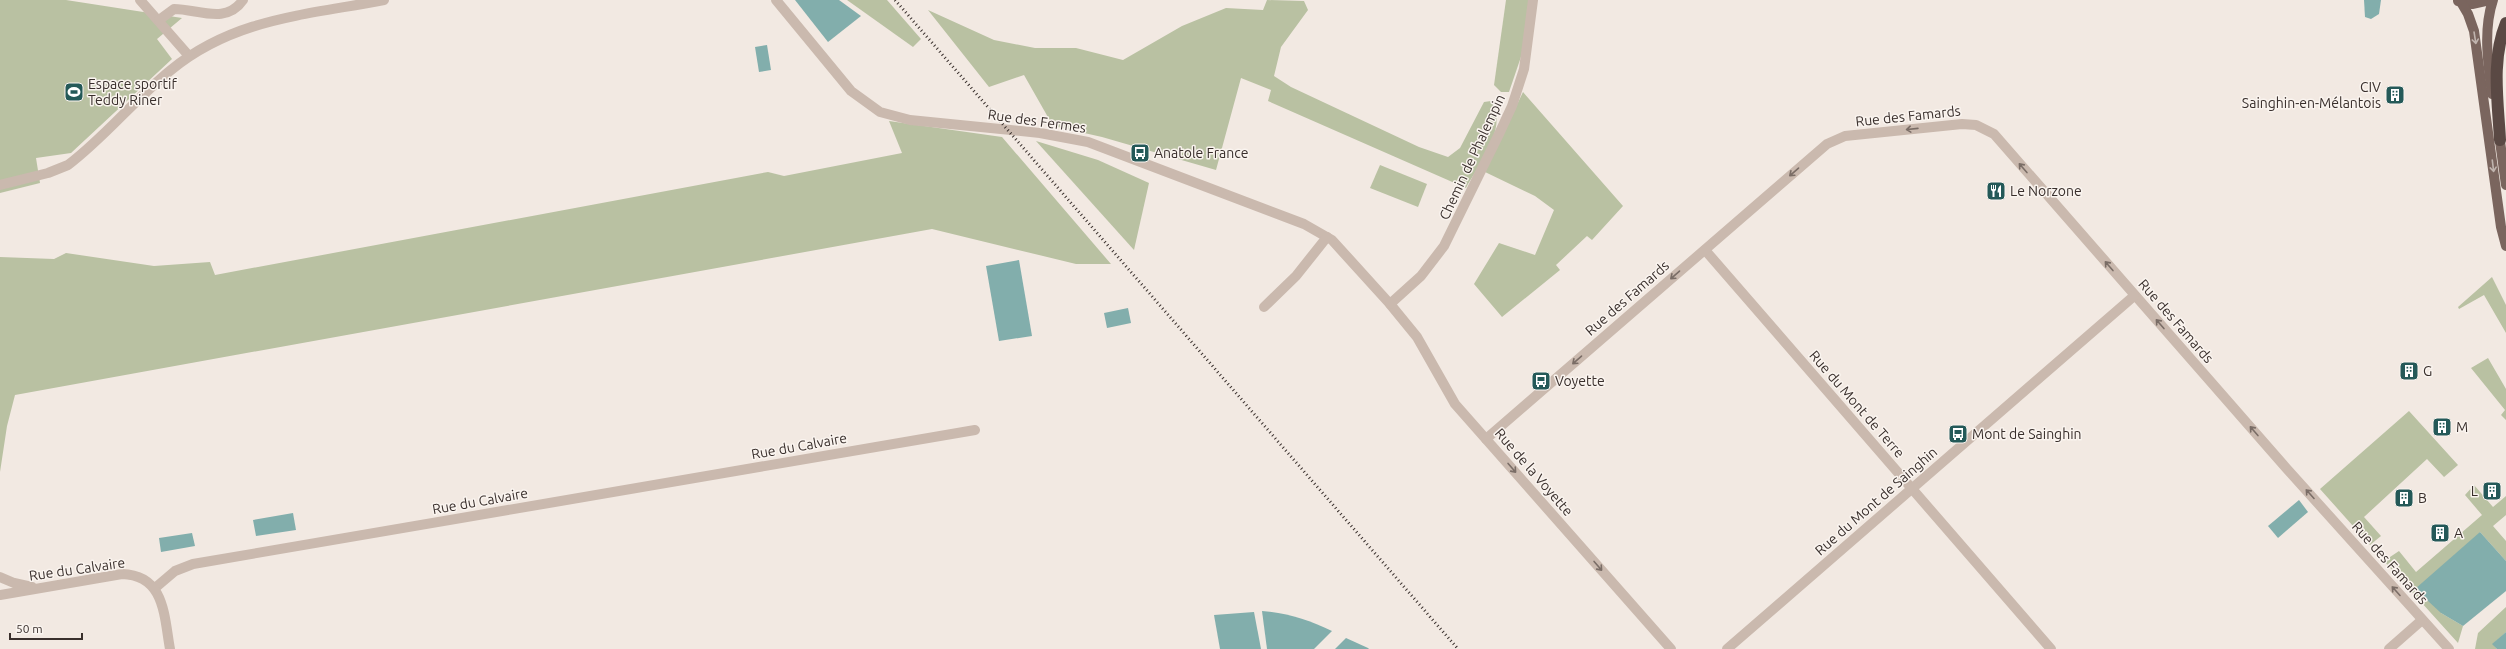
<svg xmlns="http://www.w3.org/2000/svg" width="2506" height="649" font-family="Ubuntu,sans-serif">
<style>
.green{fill:#b9c1a2}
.water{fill:#82aeac}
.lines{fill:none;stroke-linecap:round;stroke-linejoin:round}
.minor{stroke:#cab9ae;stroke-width:10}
.major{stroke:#7a655e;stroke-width:10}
.highway{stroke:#5a4944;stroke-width:12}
.rail{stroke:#392f2c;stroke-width:3;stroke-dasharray:1 3;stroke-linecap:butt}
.oneway{stroke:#c0b4ae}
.oneway2{stroke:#7a6d66}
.labels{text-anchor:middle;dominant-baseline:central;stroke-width:3;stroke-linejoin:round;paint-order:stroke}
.poi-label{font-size:14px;fill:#392f2c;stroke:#faf4ef;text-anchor:start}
.street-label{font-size:14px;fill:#392f2c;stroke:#faf4ef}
</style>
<rect width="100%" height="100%" fill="#f2e9e2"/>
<g class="green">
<path d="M0,0H66L182,18L157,39L172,59L71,153L36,158L40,183L0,193Z"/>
<path d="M847,0H887L921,39L913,47Z"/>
<path d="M1267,0L1304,1L1308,10L1281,47L1274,76L1291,87L1419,147L1448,157L1460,148L1484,102L1491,101C1509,127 1479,164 1466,188L1268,101L1271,90L1241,78L1216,170L1102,137L1053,126L1024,75L989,87L928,10L994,40L1035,48H1076L1123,60L1182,26L1226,8L1263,10Z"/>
<path d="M1506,0H1530L1524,48L1509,92H1501L1494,85Z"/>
<path d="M1523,92L1623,206L1592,240L1587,236L1556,265L1560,270L1502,317L1474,284L1499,243L1535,255L1554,210L1535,196L1485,172Z"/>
<path d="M889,121L1002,137L1111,264H1076L932,229L15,395L7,426L0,472V257L54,259L66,253L154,266L210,262L215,275L768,172L784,176L902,153Z"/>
<path d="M1036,141L1098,160L1149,183L1134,250Z"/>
<path d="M1380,165L1427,184L1418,207L1370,188Z"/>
<path d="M2492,277L2506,305V333L2484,295L2459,309L2458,307Z"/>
<path d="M2488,358L2506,389V420L2501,415L2505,410L2471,368Z"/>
<path d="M2409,411L2458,465L2444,477L2427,459L2364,517L2381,536L2370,545L2320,489Z"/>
<path d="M2474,485L2493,507L2506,496V515L2493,526L2506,541V561L2480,532L2441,613L2463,626L2458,643L2384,561L2399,551L2416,572L2482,515L2465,495Z"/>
<path d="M2506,607V632L2493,644L2497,649H2475L2478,633Z"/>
</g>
<g class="water">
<path d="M795,0H839L861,16L828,42Z"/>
<path d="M2364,0H2381L2379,14L2371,19L2365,17Z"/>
<path d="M767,45L771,70L759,72L755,47Z"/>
<path d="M1019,260L1032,336L999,341L986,266Z"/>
<path d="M1128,308L1131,323L1107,328L1104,313Z"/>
<path d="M2299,500L2308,512L2278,538L2268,526Z"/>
<path d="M293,513L296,530L256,536L253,520Z"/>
<path d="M2480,532L2506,561V591L2463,626L2441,613L2415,589Z"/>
<path d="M192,533L195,546L161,552L159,538Z"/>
<path d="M1262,611C1288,613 1309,620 1332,631L1314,649H1267Z"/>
<path d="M1254,612L1261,649H1220L1214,615Z"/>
<path d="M2506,632V649H2497L2492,644Z"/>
<path d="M1346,638L1368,648L1369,649H1335Z"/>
</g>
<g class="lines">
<g class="minor">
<path d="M140,0L189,56"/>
<path d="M776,0L851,91L880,112L910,120L1040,133L1088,142L1304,224L1332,240L1390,304L1417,337L1455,404L1671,649"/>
<path d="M159,20L174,9C198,9 226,25 243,0"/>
<path d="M0,185L48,173L68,165C105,137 135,99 171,70C234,18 307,15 384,0"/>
<path d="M1705,250L2051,649"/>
<path d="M1390,304L1421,276L1444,246L1499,134L1512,106L1524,69L1533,0"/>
<path d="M1264,307L1296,276L1327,237"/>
<path d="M1486,439L1827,144L1845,136L1962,124L1976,125L1994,134L2287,469L2449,649"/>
<path d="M0,577L14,583L32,587"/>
<path d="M155,588L175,571L193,564L975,430"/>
<path d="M0,595L122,574C165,575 164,616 170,649"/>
<path d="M1727,649L2134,296"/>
<path d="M2389,649L2422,620"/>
</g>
<g class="major">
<path d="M2458,1L2472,4L2490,0"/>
<path d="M2461,2L2468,14L2474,31L2501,227L2506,246"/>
<path d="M2492,94C2488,63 2483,30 2493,0"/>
<path d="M2499,134L2506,185"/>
</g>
<path class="highway" d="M2500,140C2498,101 2491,60 2506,23"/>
<path class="rail" d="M895,0L1458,649"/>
</g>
<defs><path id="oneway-shaft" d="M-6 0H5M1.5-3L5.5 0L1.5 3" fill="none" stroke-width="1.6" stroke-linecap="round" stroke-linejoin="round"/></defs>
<g class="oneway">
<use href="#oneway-shaft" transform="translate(2475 38) rotate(81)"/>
<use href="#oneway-shaft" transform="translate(2493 166) rotate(83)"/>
</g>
<g class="oneway2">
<use href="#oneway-shaft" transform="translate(1912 129) rotate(174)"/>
<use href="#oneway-shaft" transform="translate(2023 168) rotate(-131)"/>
<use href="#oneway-shaft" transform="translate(1794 172) rotate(139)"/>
<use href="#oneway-shaft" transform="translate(2109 266) rotate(-131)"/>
<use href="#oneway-shaft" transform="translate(1675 275) rotate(139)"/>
<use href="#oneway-shaft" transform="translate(2160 324) rotate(-131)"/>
<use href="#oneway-shaft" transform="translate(1577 360) rotate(139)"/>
<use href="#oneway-shaft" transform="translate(2254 431) rotate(-131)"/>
<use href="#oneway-shaft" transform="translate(1512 468) rotate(49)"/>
<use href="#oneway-shaft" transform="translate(2310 494) rotate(-132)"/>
<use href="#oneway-shaft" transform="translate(1598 566) rotate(49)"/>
<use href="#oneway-shaft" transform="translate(2396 591) rotate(-132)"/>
</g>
<defs>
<symbol id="stadium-square" viewBox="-11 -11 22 22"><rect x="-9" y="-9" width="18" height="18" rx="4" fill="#245958" stroke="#faf4ef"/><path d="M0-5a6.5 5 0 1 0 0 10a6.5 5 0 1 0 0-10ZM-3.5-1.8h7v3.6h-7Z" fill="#fff"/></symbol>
<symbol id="building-square" viewBox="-11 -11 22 22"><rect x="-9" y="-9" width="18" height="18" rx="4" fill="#245958" stroke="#faf4ef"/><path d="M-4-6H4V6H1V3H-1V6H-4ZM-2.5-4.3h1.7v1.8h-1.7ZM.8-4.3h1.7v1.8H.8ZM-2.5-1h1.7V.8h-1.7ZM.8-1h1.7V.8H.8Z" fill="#fff"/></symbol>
<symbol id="bus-square" viewBox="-11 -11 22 22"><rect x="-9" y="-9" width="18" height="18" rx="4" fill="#245958" stroke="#faf4ef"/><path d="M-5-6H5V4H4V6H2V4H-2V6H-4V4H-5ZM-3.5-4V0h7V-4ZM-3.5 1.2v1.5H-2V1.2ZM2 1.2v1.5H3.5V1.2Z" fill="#fff"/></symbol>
<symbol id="restaurant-square" viewBox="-11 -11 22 22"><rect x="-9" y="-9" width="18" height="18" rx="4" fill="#245958" stroke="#faf4ef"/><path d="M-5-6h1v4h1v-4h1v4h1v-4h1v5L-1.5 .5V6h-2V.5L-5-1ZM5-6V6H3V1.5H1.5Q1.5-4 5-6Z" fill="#fff"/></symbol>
</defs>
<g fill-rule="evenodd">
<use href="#stadium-square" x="63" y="81" width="22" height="22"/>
<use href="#building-square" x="2384" y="84" width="22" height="22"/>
<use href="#bus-square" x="1129" y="142" width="22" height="22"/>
<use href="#restaurant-square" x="1985" y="180" width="22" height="22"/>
<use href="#building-square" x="2398" y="360" width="22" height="22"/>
<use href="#bus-square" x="1530" y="370" width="22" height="22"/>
<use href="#building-square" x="2431" y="416" width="22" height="22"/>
<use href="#bus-square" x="1947" y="423" width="22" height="22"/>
<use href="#building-square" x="2481" y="480" width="22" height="22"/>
<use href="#building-square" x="2393" y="487" width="22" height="22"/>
<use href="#building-square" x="2429" y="522" width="22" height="22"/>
</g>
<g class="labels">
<g class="poi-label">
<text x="88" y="84">Espace sportif<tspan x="88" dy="16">Teddy Riner</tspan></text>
<text x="2381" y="87" text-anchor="end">CIV<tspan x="2381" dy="16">Sainghin-en-Mélantois</tspan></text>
<text x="1154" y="153">Anatole France</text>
<text x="2010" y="191">Le Norzone</text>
<text x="2423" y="371">G</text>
<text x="1555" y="381">Voyette</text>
<text x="2456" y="427">M</text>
<text x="1972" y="434">Mont de Sainghin</text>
<text x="2478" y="491" text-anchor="end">L</text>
<text x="2418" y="498">B</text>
<text x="2454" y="533">A</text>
</g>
<g class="street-label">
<text transform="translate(1908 116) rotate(-6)">Rue des Famards</text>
<text transform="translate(1037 121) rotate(8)">Rue des Fermes</text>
<text transform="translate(1472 157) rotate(-65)">Chemin de Phalempin</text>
<text transform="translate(1627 298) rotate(-41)">Rue des Famards</text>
<text transform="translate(2176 321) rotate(49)">Rue des Famards</text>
<text transform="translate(1857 404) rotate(49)">Rue du Mont de Terre</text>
<text transform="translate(799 446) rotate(-10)">Rue du Calvaire</text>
<text transform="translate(1534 472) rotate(49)">Rue de la Voyette</text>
<text transform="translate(480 501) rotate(-10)">Rue du Calvaire</text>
<text transform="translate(1876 501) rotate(-41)">Rue du Mont de Sainghin</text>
<text transform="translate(2390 563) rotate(48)">Rue des Famards</text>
<text transform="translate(77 569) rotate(-8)">Rue du Calvaire</text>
</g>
</g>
<path d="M10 633v6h72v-6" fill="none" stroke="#392f2c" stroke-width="2"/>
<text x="16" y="633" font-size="12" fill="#392f2c" stroke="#faf4ef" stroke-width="3" paint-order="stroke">50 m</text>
</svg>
